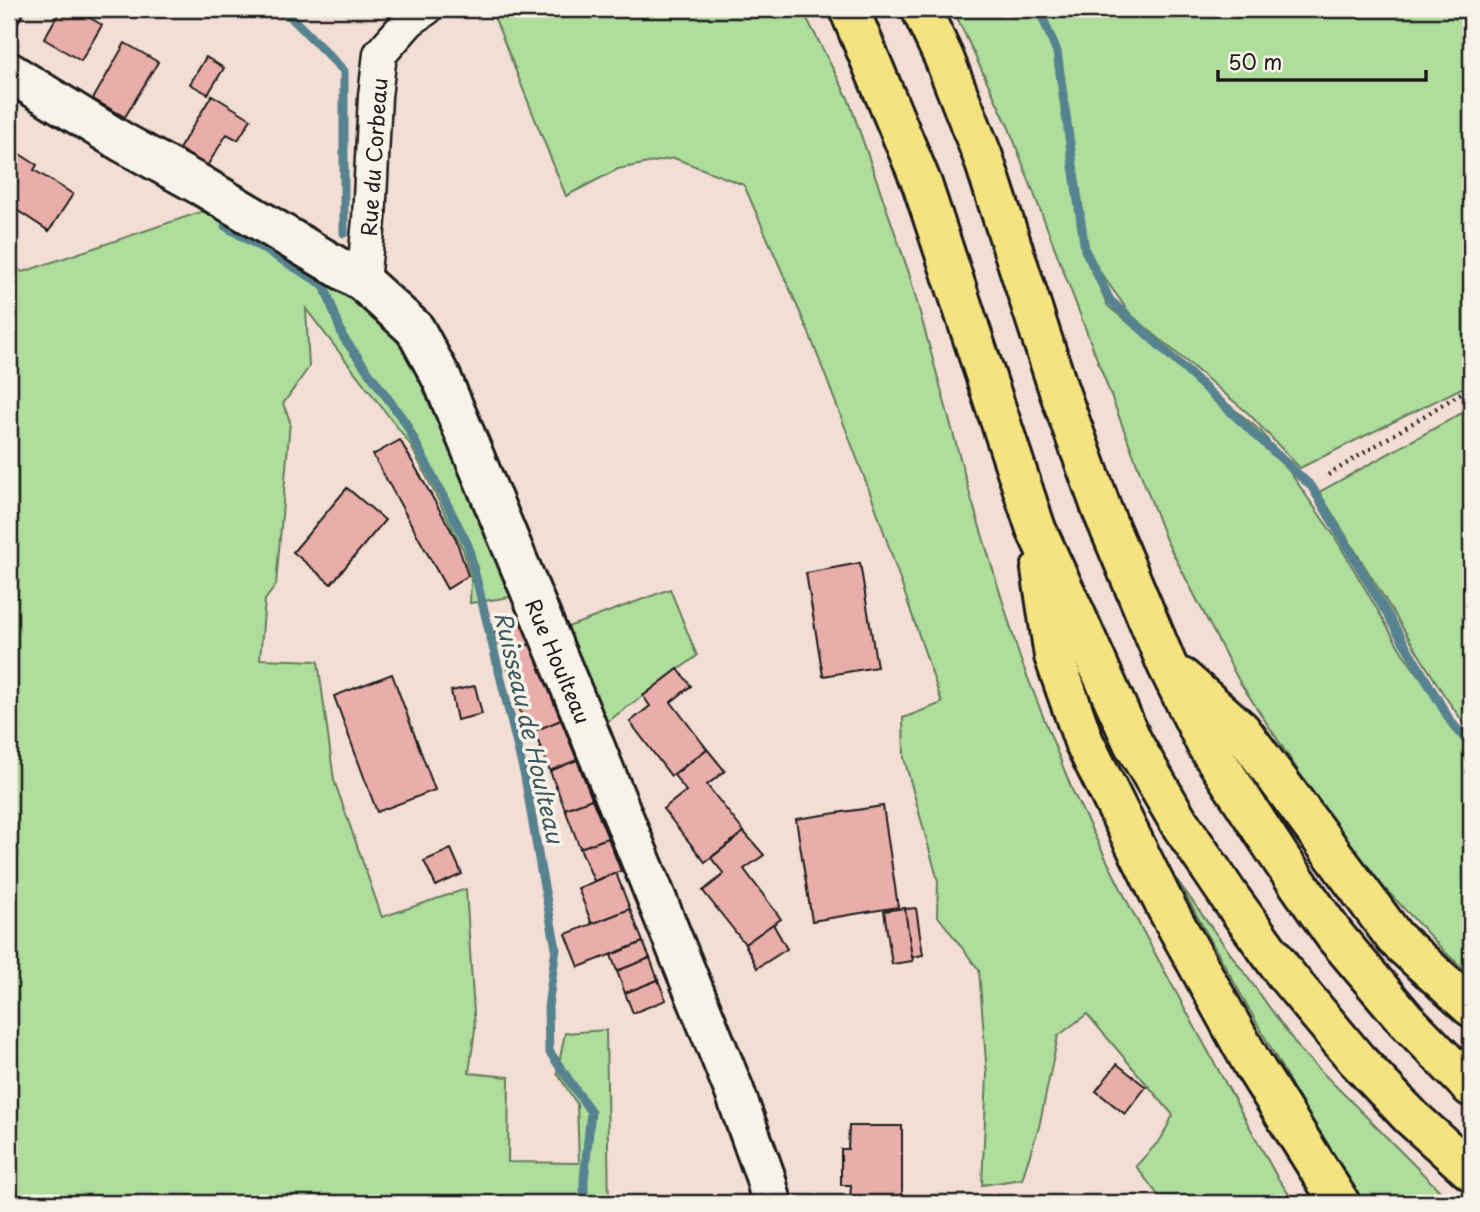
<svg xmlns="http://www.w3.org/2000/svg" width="1480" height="1212" font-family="'Playpen Sans',sans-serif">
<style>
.green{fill:#aedd9c;stroke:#657c5c;stroke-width:2}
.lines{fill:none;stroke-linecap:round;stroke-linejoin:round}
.stream{stroke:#56838f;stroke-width:9}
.building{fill:#e9aea9;stroke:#1c1c1c;stroke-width:2}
.street-casing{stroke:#1c1c1c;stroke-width:37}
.secondary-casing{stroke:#1c1c1c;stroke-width:44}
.highway-casing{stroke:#1c1c1c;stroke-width:44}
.path{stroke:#1c1c1c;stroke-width:4.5;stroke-dasharray:2 5;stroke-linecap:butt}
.street{stroke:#f7f3e8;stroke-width:32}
.secondary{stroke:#f7f3e8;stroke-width:38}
.highway{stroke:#f5e381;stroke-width:38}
.labels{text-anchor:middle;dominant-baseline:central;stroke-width:7;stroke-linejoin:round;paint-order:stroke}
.street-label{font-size:21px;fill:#1c1c1c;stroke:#f7f3e8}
.water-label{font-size:23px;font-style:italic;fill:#3e585f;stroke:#f7f3e8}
</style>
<rect width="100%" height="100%" fill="#f3ded5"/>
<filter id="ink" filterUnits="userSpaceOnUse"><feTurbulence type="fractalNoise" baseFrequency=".0143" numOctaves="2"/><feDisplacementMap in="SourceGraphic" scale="14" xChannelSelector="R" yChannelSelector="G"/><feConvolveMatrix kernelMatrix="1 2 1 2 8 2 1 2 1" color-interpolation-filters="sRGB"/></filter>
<g filter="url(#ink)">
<g class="green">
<path d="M491,9H802L848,98L909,273L971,498L1020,658L1073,792L1131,909L1197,1031L1277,1177L1295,1203H1164L1136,1166L1161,1139L1173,1115L1087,1014L1058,1036L1039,1127L1022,1179L982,1185L987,1075L979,970L937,915L938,881L904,758L903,718L942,703L874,503L809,333L744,185L674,158L618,169L566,196Z"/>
<path d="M953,9H1471V382L1466,386L1300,468L1249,414L1131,315L1080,244L1108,306L1262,432L1335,537L1402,652L1471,750V975L1448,955L1355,857L1239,681L1166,540L1009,128Z"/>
<path d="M215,207L361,302L406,351L450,429L511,597L470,603L471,580L463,549L410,444L306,309L309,367L283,404L290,421L276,585L265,600L260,659L318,661L334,780L382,917L466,889L475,1029L469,1073L509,1077L508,1162L579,1163L577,1104L557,1073L565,1033L606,1030L609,1203H9V264L23,272Z"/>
<path d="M1471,408V733L1444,695L1319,492Z"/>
<path d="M670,589L697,656L607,722L565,628Z"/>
<path d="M1177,880L1301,1051L1452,1203H1361L1312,1122Z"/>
</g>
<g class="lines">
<g class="stream">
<path d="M283,9L344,71V233"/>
<path d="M1039,9L1057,52L1085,250L1110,300L1312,487L1451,722L1471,746"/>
<path d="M225,226L324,285L343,337L405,422L468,545L525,777L541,871L556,948L548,1007L549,1051L591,1112L584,1179V1203"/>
</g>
</g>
<g class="building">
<path d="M9,9H26L15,27L9,23Z"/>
<path d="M61,9H75L102,25L81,61L44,39Z"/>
<path d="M125,43L158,62L125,117L93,99Z"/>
<path d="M206,57L224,68L208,94L190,84Z"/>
<path d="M212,95L251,119L238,140L227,134L207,166L179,149Z"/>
<path d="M18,153L37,165L34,170L73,194L49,231L9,205V168Z"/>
<path d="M400,440L456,539L468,576L447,589L373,455Z"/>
<path d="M347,488L385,520L331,584L293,552Z"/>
<path d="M860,563L877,667L823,676L806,573Z"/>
<path d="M522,621L531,644L504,654L495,632Z"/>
<path d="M531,644L561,720L527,735L504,654Z"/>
<path d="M678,669L691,686L671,702L707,749L671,776L630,722L650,706L643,696Z"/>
<path d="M392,674L435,790L377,812L334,696Z"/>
<path d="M475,686L482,714L457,720L451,691Z"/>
<path d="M561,720L577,760L550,771L534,731Z"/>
<path d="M707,749L725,771L707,785L744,832L705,862L663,809L686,791L674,775Z"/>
<path d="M577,760L592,799L565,809L550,771Z"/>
<path d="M592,799L608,838L580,848L565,809Z"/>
<path d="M883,806L898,907L812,921L796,819Z"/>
<path d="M744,832L764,855L744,869L781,919L745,944L703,891L724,874L711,858Z"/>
<path d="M608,838L621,871L594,881L580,848Z"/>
<path d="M451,849L462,874L436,886L424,861Z"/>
<path d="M616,873L630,909L592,924L578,888Z"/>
<path d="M905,908L913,961L892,964L884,911Z"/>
<path d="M916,908L923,955L912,957L905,909Z"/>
<path d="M630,909L643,942L579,967L566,934Z"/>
<path d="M773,924L787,949L757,968L745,944Z"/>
<path d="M643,942L650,958L617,971L611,955Z"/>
<path d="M650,958L658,980L625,993L617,971Z"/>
<path d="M658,980L666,1000L633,1013L625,993Z"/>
<path d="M1117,1064L1146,1087L1125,1114L1096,1091Z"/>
<path d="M849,1126H902V1203H850L851,1185H841V1149H848Z"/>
</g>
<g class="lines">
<defs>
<path id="street" d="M363,282L369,220L375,96L380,54L409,21L426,9"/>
<path id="secondary" d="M9,72L122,142L202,186L363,282L415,329L442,379L582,715L734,1090L765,1176L772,1203"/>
<g id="highway">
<path d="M849,9L922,184L1036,529L1074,611L1133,743L1179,822L1231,899L1286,975L1357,1060L1411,1117L1471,1171"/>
<path d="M921,9L944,58L983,157L1059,391L1102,510L1167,665L1207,746L1283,862L1335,936L1406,1020L1471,1087"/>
<path d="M1041,569L1054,656L1084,742L1166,907L1252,1063L1340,1203"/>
<path d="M1182,678L1241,730L1395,938L1471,1007"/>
</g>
</defs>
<use href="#street" class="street-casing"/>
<use href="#secondary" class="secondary-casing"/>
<use href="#highway" class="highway-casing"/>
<path class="path" d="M1328,475L1471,387"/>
<use href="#street" class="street"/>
<use href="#secondary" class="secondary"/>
<use href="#highway" class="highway"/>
</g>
</g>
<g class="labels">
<g class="street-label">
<text transform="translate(373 157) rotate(-86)">Rue du Corbeau</text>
<text transform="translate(559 661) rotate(67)">Rue Houlteau</text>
</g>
<g class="water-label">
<text transform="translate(530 727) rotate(77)">Ruisseau de Houlteau</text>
</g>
</g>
<rect width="1480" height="1212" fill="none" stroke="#f7f3e8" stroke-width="35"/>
<rect x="18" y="18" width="1445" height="1177" fill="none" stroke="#1c1c1c" stroke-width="2.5" filter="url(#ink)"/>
<path d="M1218 70v10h208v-10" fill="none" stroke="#1c1c1c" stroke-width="3.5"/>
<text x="1228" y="70" font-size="21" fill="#1c1c1c" stroke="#f7f3e8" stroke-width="5" paint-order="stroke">50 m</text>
</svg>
